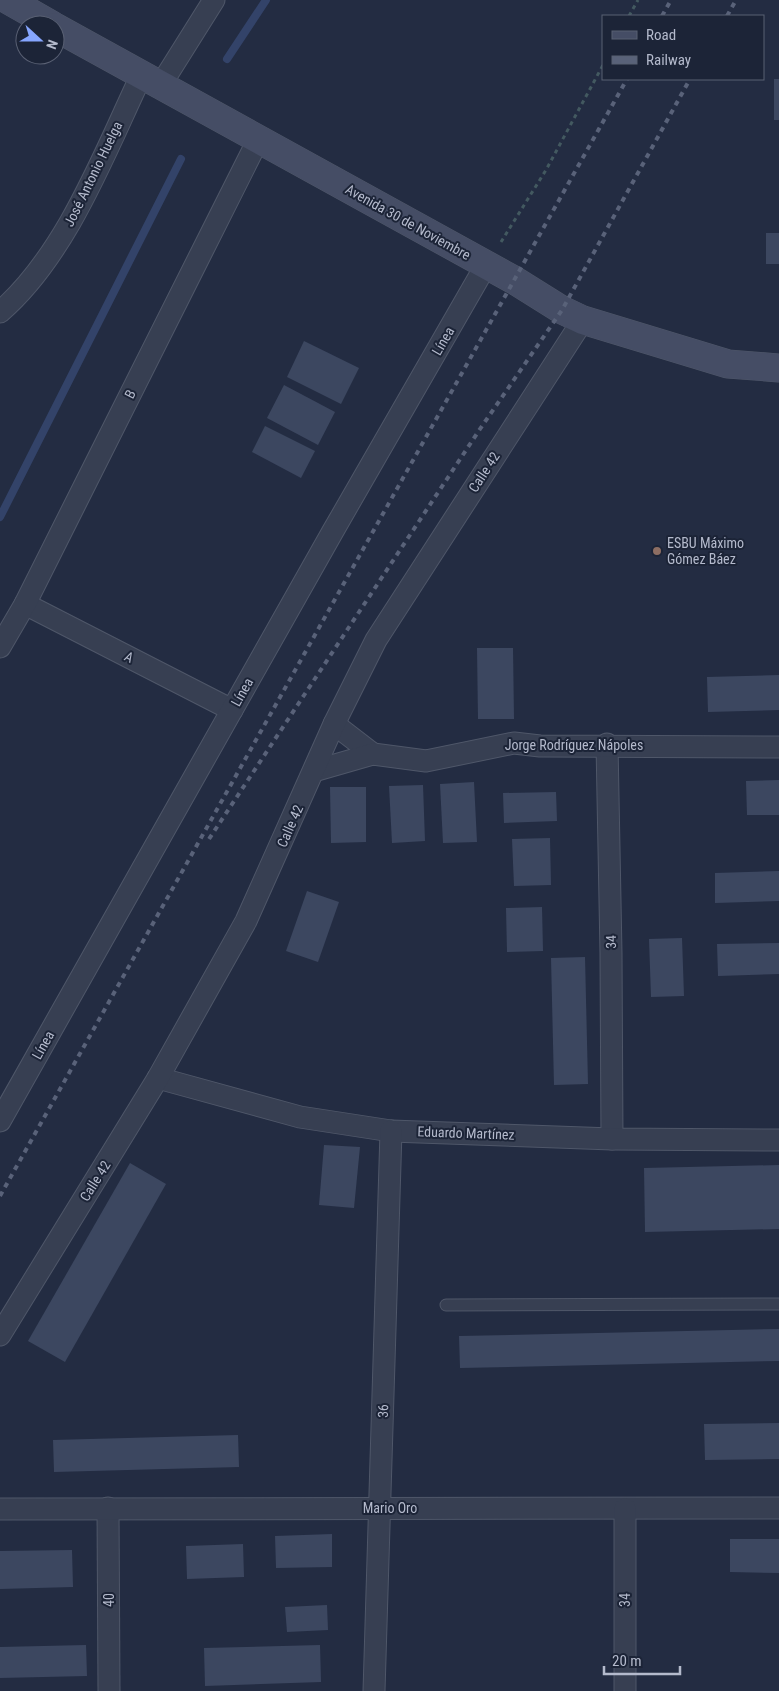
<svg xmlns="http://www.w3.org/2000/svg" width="779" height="1691" font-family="'Roboto Condensed',sans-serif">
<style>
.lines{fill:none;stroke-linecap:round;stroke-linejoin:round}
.stream{stroke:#334369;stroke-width:8}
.building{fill:#3c4760}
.lane-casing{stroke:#4f5769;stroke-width:13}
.street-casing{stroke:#4f5769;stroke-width:23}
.secondary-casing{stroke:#4f5769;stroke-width:29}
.path{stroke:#435960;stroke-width:3;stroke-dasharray:4 4;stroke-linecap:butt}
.lane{stroke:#373f52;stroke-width:11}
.street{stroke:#373f52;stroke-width:21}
.secondary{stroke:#454d65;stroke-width:28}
.rail{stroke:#596279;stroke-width:4;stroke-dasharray:5 5;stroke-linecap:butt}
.education-dot{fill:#8d6e63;stroke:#1c2437;stroke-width:2}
.labels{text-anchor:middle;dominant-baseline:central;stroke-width:4;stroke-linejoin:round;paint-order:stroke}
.street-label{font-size:14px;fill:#b4bacc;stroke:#1c2437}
.poi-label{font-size:14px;fill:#b4bacc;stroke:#1c2437;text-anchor:start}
</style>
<rect width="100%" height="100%" fill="#232c42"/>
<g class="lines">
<g class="stream">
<path d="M227,59L266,0"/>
<path d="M0,517L181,159"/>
</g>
</g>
<g class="building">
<rect x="774" y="79" width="5" height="41"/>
<rect x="766" y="233" width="13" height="31"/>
<path d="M304,341L359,368L341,404L287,377Z"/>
<path d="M284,385L335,412L318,445L267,418Z"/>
<path d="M265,426L315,451L301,478L252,452Z"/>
<path d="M477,648H513L514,719H478Z"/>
<path d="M779,675V710L708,712L707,677Z"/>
<path d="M779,780V815H747L746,781Z"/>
<path d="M474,782L477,842L443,843L440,784Z"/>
<path d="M423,785L425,841L392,843L389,786Z"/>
<path d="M330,787H366V842L331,843Z"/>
<path d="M556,792L557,821L504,823L503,793Z"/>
<path d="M550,838L551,885L514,886L512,839Z"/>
<path d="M779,871V901L715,903V873Z"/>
<path d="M307,891L339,902L318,962L286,951Z"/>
<path d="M542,907L543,951L507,952L506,908Z"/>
<path d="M682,938L684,996L651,997L649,939Z"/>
<path d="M779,943V974L718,976L717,944Z"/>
<path d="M585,957L588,1084L554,1085L551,958Z"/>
<path d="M324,1145L360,1147L354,1208L319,1205Z"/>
<path d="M130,1163L166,1184L65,1362L28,1341Z"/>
<path d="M779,1165V1229L645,1232L644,1168Z"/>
<path d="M779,1329V1361L460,1368L459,1336Z"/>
<path d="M779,1423V1459L705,1460L704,1424Z"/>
<path d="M238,1435L239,1467L54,1472L53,1440Z"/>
<path d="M332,1534V1567L276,1568L275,1536Z"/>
<path d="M730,1539H779V1573L730,1572Z"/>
<path d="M243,1544L244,1577L187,1579L186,1546Z"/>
<path d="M72,1550L73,1587L0,1589V1551Z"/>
<path d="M327,1605L328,1630L287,1632L285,1607Z"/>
<path d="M86,1645L87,1676L0,1678V1647Z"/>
<path d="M320,1645L321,1682L205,1686L204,1648Z"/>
</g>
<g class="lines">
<defs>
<path id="lane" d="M446,1305L779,1304"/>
<g id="street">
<path d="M160,86L214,0"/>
<path d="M0,312C66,255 104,154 141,76"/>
<path d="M25,604L232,710"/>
<path d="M0,647L25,604L258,140"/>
<path d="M334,724L373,754"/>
<path d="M607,744L611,953L612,1139"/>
<path d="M314,771L373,754L426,761L514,743L540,746L779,747"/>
<path d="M158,1078L300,1117L391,1131L612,1139L779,1140"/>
<path d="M0,1121L333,531L486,265"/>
<path d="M0,1335L158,1078L246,921L334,724L376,640L583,320"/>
<path d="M108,1508L109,1691"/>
<path d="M0,1509L779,1508"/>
<path d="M625,1509V1691"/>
<path d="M374,1691L391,1131"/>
</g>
<g id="secondary">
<path d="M8,0L52,25"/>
<path d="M55,27L514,280L562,310L583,320L728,364L779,368"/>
</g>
</defs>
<use href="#lane" class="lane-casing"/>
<use href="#street" class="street-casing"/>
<use href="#secondary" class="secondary-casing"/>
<g class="path">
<path d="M629,16L638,0"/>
<path d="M501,242L546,170L603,65"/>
</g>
<use href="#lane" class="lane"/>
<use href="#street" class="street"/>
<use href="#secondary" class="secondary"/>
<g class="rail">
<path d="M662,16L671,0"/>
<path d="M727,16L736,0"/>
<path d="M209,839L480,429L562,310L690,79"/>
<path d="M0,1196L627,79"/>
</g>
</g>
<circle class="education-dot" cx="657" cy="551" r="5"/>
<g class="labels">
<g class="street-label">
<text transform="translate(93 174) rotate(-64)">José Antonio Huelga</text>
<text transform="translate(408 222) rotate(29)">Avenida 30 de Noviembre</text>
<text transform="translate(443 341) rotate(-60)">Línea</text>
<text transform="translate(130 394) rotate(-63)">B</text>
<text transform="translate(484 472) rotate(-57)">Calle 42</text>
<text transform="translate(129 657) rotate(27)">A</text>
<text transform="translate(242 692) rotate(-61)">Línea</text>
<text x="574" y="745">Jorge Rodríguez Nápoles</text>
<text transform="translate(290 826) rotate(-66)">Calle 42</text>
<text transform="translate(611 942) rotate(-91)">34</text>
<text transform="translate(43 1045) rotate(-61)">Línea</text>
<text transform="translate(466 1133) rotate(2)">Eduardo Martínez</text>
<text transform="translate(95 1181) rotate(-58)">Calle 42</text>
<text transform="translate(383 1411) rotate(-88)">36</text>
<text x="390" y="1508">Mario Oro</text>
<text transform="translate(109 1600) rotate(-90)">40</text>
<text transform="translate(625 1600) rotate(-90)">34</text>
</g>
<g class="poi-label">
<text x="667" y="543">ESBU Máximo<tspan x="667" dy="16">Gómez Báez</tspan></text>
</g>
</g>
<rect x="602" y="15" width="162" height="65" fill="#1c2437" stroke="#596073"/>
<rect x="612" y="31" width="25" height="8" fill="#454d65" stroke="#596073"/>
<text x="646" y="40" font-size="15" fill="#b4bacc">Road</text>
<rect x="612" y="56" width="25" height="8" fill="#596279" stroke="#596073"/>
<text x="646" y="65" font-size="15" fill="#b4bacc">Railway</text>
<g transform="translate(40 40) rotate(111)"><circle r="24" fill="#1c2437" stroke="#596073"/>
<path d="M0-4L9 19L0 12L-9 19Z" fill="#86a6ff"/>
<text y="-8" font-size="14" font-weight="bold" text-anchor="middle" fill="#b4bacc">N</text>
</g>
<path d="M604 1666v8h76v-8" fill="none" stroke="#b4bacc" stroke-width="2.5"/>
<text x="612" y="1666" font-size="15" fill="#b4bacc" stroke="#1c2437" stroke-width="4" paint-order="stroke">20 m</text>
</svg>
